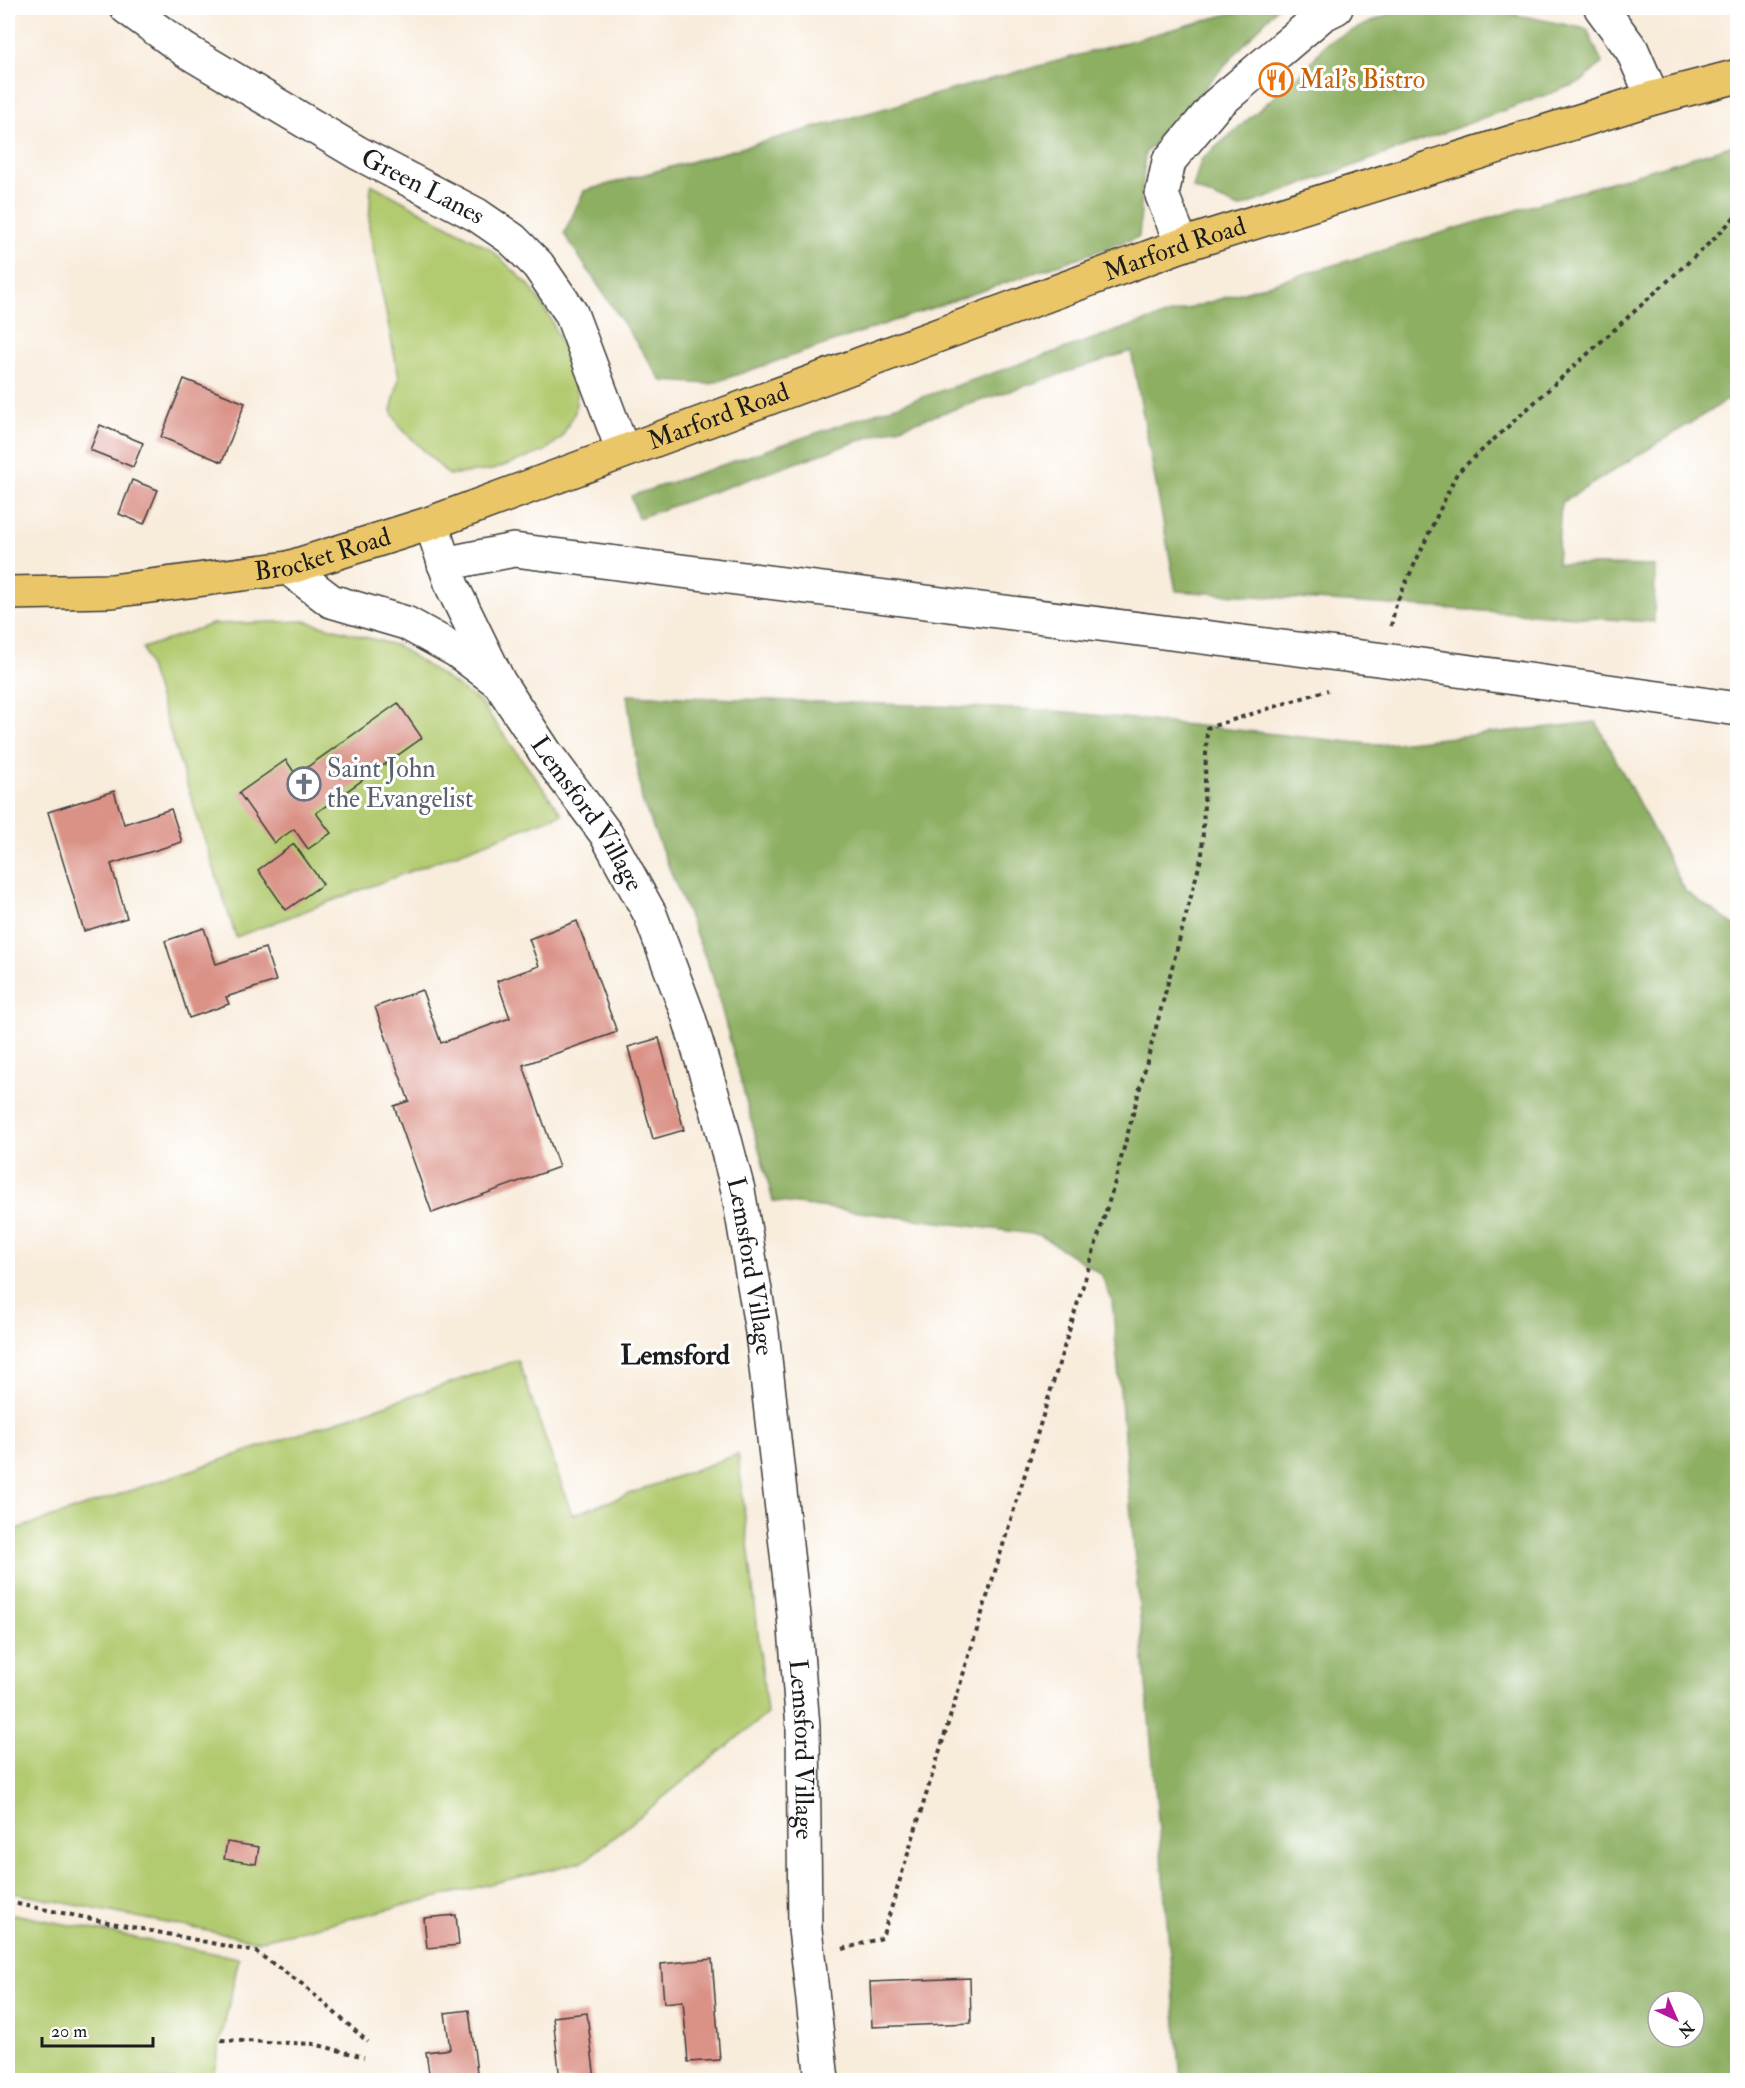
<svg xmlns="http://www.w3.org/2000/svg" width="1745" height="2088" font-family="'IM FELL Double Pica',serif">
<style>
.green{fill:#b2cb70;stroke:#677446;stroke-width:1.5}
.forest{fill:#8daf62;stroke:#54663f;stroke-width:1.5;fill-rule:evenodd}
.building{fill:#da9186}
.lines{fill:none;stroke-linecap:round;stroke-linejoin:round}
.minor-casing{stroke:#3d3b39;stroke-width:36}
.major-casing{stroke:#3d3b39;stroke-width:36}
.path{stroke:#3d3b39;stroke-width:4;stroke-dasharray:4.5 4.5;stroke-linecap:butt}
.minor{stroke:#fff;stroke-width:33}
.major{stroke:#ebc669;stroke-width:33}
.labels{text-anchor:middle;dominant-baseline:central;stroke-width:6;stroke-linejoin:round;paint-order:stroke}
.food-label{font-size:26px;fill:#c56008;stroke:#fff;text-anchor:start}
.street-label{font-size:26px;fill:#1c1c1c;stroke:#fff}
.worship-label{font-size:26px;fill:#5b616d;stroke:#fff;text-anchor:start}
.quarter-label{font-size:28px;font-weight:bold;fill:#1c1c1c;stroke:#fff}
</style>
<rect width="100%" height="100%" fill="#fff"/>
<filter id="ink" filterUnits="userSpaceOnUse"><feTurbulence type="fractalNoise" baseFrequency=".0167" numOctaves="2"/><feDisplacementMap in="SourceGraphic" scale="12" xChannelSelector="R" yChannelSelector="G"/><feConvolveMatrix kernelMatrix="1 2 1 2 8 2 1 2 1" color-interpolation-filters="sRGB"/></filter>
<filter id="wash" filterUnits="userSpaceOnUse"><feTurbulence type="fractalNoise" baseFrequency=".008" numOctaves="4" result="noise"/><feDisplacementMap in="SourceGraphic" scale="24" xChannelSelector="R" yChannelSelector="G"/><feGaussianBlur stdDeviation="1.35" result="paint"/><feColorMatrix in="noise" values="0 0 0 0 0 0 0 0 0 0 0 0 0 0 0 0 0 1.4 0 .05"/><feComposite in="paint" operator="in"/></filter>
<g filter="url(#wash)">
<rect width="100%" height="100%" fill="#f8ecdb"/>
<g class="green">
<path d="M371,184L489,248L529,285L550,317L570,364L577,394L575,412L562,437L545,451L492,470L449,475L400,427L391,411L399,378L369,227Z"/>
<path d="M305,621L398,646L479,701L562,814L236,937L143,648L212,624Z"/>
<path d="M518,1360L572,1515L738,1454L767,1714L584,1861L259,1941L8,1892V1532Z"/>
<path d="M8,1913L239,1958L212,2080H8Z"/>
</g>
<g class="forest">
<path d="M1250,8H1277L1145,153L1139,237L710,384L662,381L564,234L584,191Z"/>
<path d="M1402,8H1483L1587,29L1602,63L1581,82L1239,208L1193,188L1201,160L1304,71L1327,42Z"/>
<path d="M1737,144V394L1561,503L1557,564L1655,566L1654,622L1176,591L1131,351L867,438L638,518L631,496L1137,324Z"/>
<path d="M627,695L1047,710L1378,745L1596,722L1686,892L1737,927L1738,2069L1728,2080H1181L1112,1300L1101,1274L1040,1235L773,1201L713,977L642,800ZM1658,2001H1694V2037H1658Z"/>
</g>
<g id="blocks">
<g class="building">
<path d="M184,379L245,403L222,462L161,437Z"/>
<path d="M100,425L143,443L133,467L90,450Z"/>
<path d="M132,480L158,490L144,524L119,514Z"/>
<path d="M398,703L422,738L316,813L331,833L308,849L294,829L274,843L239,793L286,760L296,775Z"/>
<path d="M114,791L124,824L171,809L182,842L111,864L127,918L84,931L48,812Z"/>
<path d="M294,844L323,884L286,910L258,870Z"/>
<path d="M577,921L617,1032L523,1065L559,1167L432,1213L394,1106L409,1101L375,1007L422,990L441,1043L510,1018L497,981L539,966L529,939Z"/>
<path d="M204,928L216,964L265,948L276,981L226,997L229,1004L189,1018L165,941Z"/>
<path d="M659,1038L684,1130L653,1139L628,1047Z"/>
<path d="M227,1842L259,1847L256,1864L224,1859Z"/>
<path d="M456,1915L459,1945L427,1948L424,1918Z"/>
<path d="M712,1959L720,2060L688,2062L683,2001L664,2003L661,1964Z"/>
<path d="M970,1978L971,2023L872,2027L870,1982Z"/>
<path d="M469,2010L478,2080H430L426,2052L450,2049L445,2013Z"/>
<path d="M587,2013L595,2080H560L553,2017Z"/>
</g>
</g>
</g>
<g filter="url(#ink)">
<use href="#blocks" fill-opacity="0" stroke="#3d3b39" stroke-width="1.5"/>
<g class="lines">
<defs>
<g id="minor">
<path id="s1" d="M127,8L185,50L358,153L477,215L512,239L538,265L571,313L623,451"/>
<path d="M1601,8L1632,50L1653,98"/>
<path d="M1182,245L1162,195L1169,161L1216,105L1322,15L1336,8"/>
<path id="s2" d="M431,523L452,586L499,682L545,752L606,834L650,914L688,1015L718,1113L738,1190L762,1332L794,1616L803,1727L805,1929L822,2080"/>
<path d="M444,564L514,550L1385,660L1738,709"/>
<path d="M288,568L331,601L406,623L457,651L496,680"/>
</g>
<g id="major">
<path id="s3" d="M8,593L112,591L288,568L431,523L1182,245L1653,98L1738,76"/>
</g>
</defs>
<use href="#minor" class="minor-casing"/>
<use href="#major" class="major-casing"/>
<g class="path">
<path d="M1391,626L1396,604L1457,473L1717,236L1738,213"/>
<path d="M8,1902L256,1952L302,1984L368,2042"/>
<path d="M843,1949L882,1938L1114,1185L1202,855L1207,728L1328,690"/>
<path d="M221,2040L314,2044L364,2057"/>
</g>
<use href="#minor" class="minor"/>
<use href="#major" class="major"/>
</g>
</g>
<defs>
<symbol id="restaurant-ring" viewBox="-11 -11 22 22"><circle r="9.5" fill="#fff" stroke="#e8710a" stroke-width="1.5"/><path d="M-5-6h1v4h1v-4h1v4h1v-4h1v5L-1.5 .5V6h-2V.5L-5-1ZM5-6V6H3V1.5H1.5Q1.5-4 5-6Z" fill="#e8710a"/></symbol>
<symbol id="church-ring" viewBox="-11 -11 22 22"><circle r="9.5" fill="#fff" stroke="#6b7280" stroke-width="1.5"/><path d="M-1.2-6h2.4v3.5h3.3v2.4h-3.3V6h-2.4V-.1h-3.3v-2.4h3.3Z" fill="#6b7280"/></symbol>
</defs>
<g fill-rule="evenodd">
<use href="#restaurant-ring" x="1257" y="61" width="38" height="38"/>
<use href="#church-ring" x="285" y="765" width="38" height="38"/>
</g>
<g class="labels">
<g class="food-label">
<text x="1299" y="80">Mal's Bistro</text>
</g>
<g class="street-label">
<text stroke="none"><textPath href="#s1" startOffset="346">Green Lanes</textPath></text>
<text stroke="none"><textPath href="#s3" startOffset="1224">Marford Road</textPath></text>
<text stroke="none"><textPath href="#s3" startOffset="738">Marford Road</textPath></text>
<text stroke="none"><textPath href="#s3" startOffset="318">Brocket Road</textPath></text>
<text stroke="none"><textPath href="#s2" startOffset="332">Lemsford Village</textPath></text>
<text stroke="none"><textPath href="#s2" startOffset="818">Lemsford Village</textPath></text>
<text stroke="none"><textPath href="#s2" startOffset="1304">Lemsford Village</textPath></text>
</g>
<g class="worship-label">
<text x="327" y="769">Saint John<tspan x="327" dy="30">the Evangelist</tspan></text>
</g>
<g class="quarter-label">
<text x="675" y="1355">Lemsford</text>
</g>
</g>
<rect width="1745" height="2088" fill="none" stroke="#fff" stroke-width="30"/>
<g transform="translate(1676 2019) rotate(136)"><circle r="28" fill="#ffffff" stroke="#a4a4a4" stroke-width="1.5"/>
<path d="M0-4.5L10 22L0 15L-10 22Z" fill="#b5179e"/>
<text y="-9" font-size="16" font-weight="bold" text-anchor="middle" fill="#1c1c1c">N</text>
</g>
<path d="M42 2037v9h111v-9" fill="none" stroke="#1c1c1c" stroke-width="3"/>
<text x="51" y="2037" font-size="18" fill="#1c1c1c" stroke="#ffffff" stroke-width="4.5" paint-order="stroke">20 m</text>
</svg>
